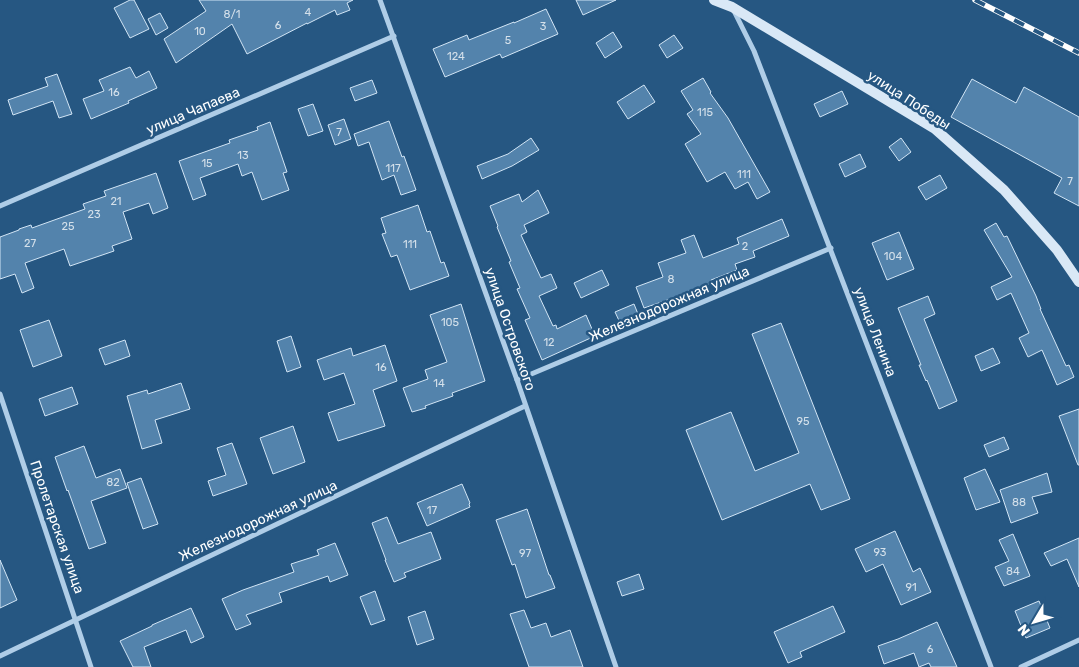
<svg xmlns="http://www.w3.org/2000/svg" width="1079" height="667" font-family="Rubik,sans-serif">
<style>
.building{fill:#5383ac;stroke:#d2e5f5}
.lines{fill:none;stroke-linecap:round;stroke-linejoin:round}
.street{stroke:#afcde7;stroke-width:5}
.secondary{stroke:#d9e8f6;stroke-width:10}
.rail-casing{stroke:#fff;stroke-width:5.5}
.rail{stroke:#265782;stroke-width:4;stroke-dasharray:11;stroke-linecap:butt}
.labels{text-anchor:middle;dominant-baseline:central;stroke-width:5;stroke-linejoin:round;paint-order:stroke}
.number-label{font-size:11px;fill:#d4e0ea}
.street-label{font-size:14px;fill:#fff;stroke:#265782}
</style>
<rect width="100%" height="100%" fill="#265782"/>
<g class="building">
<path d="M130,0H134L149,29L130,38L114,8Z"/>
<path d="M199,0H353L347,3L350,10L337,15L335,10L307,24V23L247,54L232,24L176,63L164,39L206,11Z"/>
<path d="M576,0H616L583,15Z"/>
<path d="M546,9L558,34L502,58L500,54L445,77L433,49L467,35L469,40L514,22V23Z"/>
<path d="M160,13L168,28L156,35L148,19Z"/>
<path d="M613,32L622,47L605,58L596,43Z"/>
<path d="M674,35L683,48L667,58L659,45Z"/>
<path d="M130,67L136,78L149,71L157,88L128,101L129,103L91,119L83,99L104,91L99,80Z"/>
<path d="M57,74L72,114L59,118L53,101L13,115L8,100L48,86L45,78Z"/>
<path d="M703,78L711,92L710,93L728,118L770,192L757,199L748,182L735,189L725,172L707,182L685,144L701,134L687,114L693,110L681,91Z"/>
<path d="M972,79L1016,103L1024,87L1079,117V206L1054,193L1062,178L951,117Z"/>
<path d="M372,80L377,93L355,101L350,88Z"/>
<path d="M644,85L655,102L628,119L617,102Z"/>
<path d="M842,91L848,104L820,117L814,104Z"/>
<path d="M313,104L323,131L308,136L298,109Z"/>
<path d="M344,119L351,139L335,145L328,125Z"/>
<path d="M389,121L402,157L404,156L416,190L401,195L394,175L382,180L369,142L358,146L354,134Z"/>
<path d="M270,122L287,172L283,173L289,190L262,200L252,172L242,176L238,164L200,178L206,195L193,200L179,161L230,143L229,140L258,130L257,127Z"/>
<path d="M531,138L539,150L512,166L482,179L477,166L508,154Z"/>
<path d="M901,138L911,152L899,161L889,147Z"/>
<path d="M860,154L866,167L845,177L839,164Z"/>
<path d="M156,173L168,208L153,214L149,203L123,212L132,239L112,246L114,251L70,266L64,249L25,263L34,288L22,293L15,274L0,279V237L19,230V229L31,225L32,228L85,209L83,204L106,196L104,191Z"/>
<path d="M940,175L947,188L926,200L918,187Z"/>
<path d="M538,190L549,213L524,225L527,232L521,235L541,278L551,274L557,288L539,296L553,326L556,325L557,329L586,315L595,336L542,360L525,320L530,318L517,289L520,288L509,262L511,261L497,227L498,226L490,206L519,194L522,202Z"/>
<path d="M418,205L427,232L430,231L441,263L444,262L449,276L410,290L397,255L391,257L382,234L386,233L381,218Z"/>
<path d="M782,219L789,236L753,251L755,257L735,264L737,270L711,280L712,283L684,293L685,294L644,308L636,287L663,277L658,263L686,253L681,240L694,235L703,258L739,244L737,238Z"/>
<path d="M996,223L1004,237L1007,236L1036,296L1041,309H1040L1066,366L1069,365L1074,377L1057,385L1042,350L1028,357L1019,338L1029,333L1011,293L997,300L991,287L1012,277L984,230Z"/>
<path d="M899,232L914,269L887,280L872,243Z"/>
<path d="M602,270L609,285L581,298L574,283Z"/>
<path d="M928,296L935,314L924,319L957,401L939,409L927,380L926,381L919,365H921L898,308Z"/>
<path d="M461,304L485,381L452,393L453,396L425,406L426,408L412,412L403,388L428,379L425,370L447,362L430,315Z"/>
<path d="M634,304L640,319L622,327L615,312Z"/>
<path d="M49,320L62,356L33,367L20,330Z"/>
<path d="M781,323L850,499L821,510L810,484L722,520L686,430L731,412L755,471L799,453L752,334Z"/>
<path d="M291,336L301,367L287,372L277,341Z"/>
<path d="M125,340L130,356L105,365L99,349Z"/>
<path d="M385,345L397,381L373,390L385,426L338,441L328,413L355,404L344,373L324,380L317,360L351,348L353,356Z"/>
<path d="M993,348L1000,363L981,371L975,356Z"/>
<path d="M181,383L190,409L155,420L162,443L142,449L127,396L147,390L148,394Z"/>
<path d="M72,387L78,404L45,416L39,399Z"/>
<path d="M1079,409V465H1078L1059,416Z"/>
<path d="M293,426L305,462L273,474L260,438Z"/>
<path d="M1004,437L1009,449L989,457L984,445Z"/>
<path d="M232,443L247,484L213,496L208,481L226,475L217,448Z"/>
<path d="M84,446L96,478L120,469L127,488L91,501L106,543L89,549L68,490L67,491L55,457Z"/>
<path d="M985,469L1000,502L976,510L964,478Z"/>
<path d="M1047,473L1052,492L1032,497L1038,513L1011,523L1000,490Z"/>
<path d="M141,478L158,524L143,529L127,483Z"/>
<path d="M462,484L470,503L469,504L470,507L427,526L417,503Z"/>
<path d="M527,509L549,575H550L555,588L526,598L515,564L512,565L496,520Z"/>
<path d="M387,517L398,544L431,532L441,559L404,573L406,577L394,582L385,560H386L372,523Z"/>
<path d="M895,531L913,572L920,568L931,592L901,605L883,564L866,572L855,549Z"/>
<path d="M1013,534L1030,576L1004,586L995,567L1009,561L999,540Z"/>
<path d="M1079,538V587L1067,559L1051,566L1044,553Z"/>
<path d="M335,543L348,575L330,582L328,576L279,593L282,602L246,615L251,624L236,630L222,599L243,590L294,572L291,564L319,555L317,550Z"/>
<path d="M0,560L17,600L0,608Z"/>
<path d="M639,574L644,589L622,596L617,582Z"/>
<path d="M375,591L385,620L371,625L360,597Z"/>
<path d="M1039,601L1050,628L1026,638L1015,611Z"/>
<path d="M833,606L845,632L800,652L802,657L788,663L774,632Z"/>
<path d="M191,608L204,637L191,643L186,630L144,647L151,667H133L120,641L152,626V625Z"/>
<path d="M524,610L531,628L546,623L551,637L570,630L583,667H529L510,614Z"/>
<path d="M425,611L434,639L417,645L408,617Z"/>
<path d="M937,622L957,667H931L929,663L919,667L914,653L884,664L878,646L898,639Z"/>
</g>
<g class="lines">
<g class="street">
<path d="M380,0L517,380L616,667"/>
<path d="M733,9L754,51L991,667"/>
<path d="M0,206L394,36"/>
<path d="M517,380L831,248"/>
<path d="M0,394L91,667"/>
<path d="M0,656L525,406"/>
<path d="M1021,667L1079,640"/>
</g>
<path class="secondary" d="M714,0L732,7L935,129L1004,190L1057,250L1079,282"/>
<defs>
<path id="rail" d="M975,0L1079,53"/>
</defs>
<use href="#rail" class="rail-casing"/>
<use href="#rail" class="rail"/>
</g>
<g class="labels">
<g class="number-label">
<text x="308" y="12">4</text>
<text x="232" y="14">8/1</text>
<text x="278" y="25">6</text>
<text x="543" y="26">3</text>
<text x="200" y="31">10</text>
<text x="508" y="40">5</text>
<text x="456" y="56">124</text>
<text x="114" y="92">16</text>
<text x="705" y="112">115</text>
<text x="339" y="132">7</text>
<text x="243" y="155">13</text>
<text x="207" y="163">15</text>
<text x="393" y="168">117</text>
<text x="744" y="174">111</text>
<text x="1070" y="181">7</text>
<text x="116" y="201">21</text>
<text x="94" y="214">23</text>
<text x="68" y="226">25</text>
<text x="30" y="243">27</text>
<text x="410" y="244">111</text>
<text x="745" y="246">2</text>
<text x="893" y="256">104</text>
<text x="671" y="279">8</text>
<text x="450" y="322">105</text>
<text x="549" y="342">12</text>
<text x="381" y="367">16</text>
<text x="439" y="383">14</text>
<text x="803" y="421">95</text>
<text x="113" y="482">82</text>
<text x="1019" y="502">88</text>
<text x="432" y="510">17</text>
<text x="880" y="552">93</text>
<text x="525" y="553">97</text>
<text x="1013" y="571">84</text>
<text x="911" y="587">91</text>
<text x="930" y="649">6</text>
</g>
<g class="street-label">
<text transform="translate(909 100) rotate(33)">улица Победы</text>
<text transform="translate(193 111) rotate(-23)">улица Чапаева</text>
<text transform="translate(669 304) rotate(-23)">Железнодорожная улица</text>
<text transform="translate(510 329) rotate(71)">улица Островского</text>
<text transform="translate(875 332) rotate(69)">улица Ленина</text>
<text transform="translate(258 521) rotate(-25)">Железнодорожная улица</text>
<text transform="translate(57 527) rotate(71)">Пролетарская улица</text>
</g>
</g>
<g transform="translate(1034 622) rotate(232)" stroke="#265782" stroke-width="4" paint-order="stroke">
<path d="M0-4L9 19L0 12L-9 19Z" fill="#ffffff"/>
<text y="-8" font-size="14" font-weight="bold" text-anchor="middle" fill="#ffffff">N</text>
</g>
</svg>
